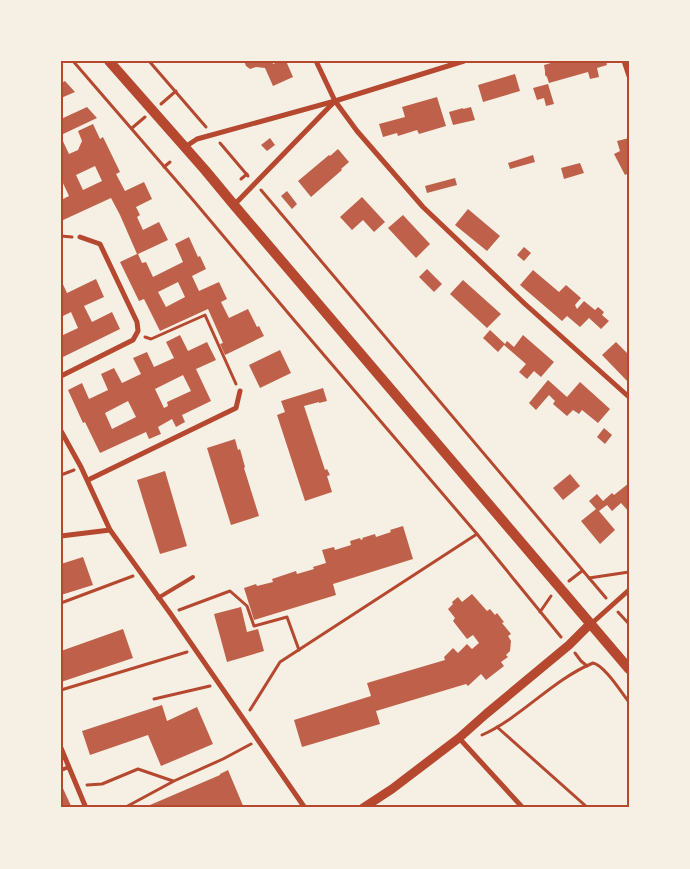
<svg xmlns="http://www.w3.org/2000/svg" width="690" height="869" font-family="Figtree,sans-serif">
<style>
.building{fill:#bf614a;fill-rule:evenodd}
.lines{fill:none;stroke-linecap:round;stroke-linejoin:round}
.path{stroke:#b5482f;stroke-width:3}
.service{stroke:#b5482f;stroke-width:4}
.minor{stroke:#b5482f;stroke-width:5}
.tertiary{stroke:#b5482f;stroke-width:9}
.secondary{stroke:#b5482f;stroke-width:10}
.neatline{fill:none;stroke:#b5482f;stroke-width:2}
</style>
<rect width="100%" height="100%" fill="#f6efe4"/>
<g class="building">
<path d="M244,61H272L273,64L280,61H286L293,77L273,86L265,68L256,67L250,69L246,66Z"/>
<path d="M558,61H606L607,65L597,68L599,77L590,79L588,72L549,83L547,77L545,75V71L544,65Z"/>
<path d="M515,74L520,91L483,102L478,85Z"/>
<path d="M65,81L75,92L61,98V83Z"/>
<path d="M548,84L554,104L546,106L544,98L537,100L533,88Z"/>
<path d="M437,97L446,126L419,134L417,130L398,136L397,133L383,137L379,124L405,117L402,107Z"/>
<path d="M87,107L97,118L61,135V119Z"/>
<path d="M471,107L475,120L453,125L449,112L463,108V109Z"/>
<path d="M93,124L100,139L103,137L120,172L116,174L125,191L144,182L152,199L136,207L140,215L137,217L143,230L159,222L168,240L138,254L142,263L146,262L153,277L183,262L175,244L189,237L198,257L200,256L206,269L192,276L199,291L219,282L227,299L221,302L229,318L248,309L257,327L259,326L264,336L225,355L220,344L223,343L208,309L160,331L144,299L139,301L120,262L137,254L120,215L111,198L61,221V200L69,196L62,181H61V137L69,154L78,150L82,141L78,131ZM95,166L102,181L83,190L76,175ZM178,282L185,297L166,307L158,292Z"/>
<path d="M270,138L275,145L267,151L261,145Z"/>
<path d="M629,138V177L627,174L625,175L614,154L620,151L617,141Z"/>
<path d="M338,149L349,162L341,169L342,170L311,197L298,181L329,155L330,156Z"/>
<path d="M533,155L535,162L510,169L508,163Z"/>
<path d="M580,163L584,173L564,179L561,168Z"/>
<path d="M455,178L457,185L427,193L425,186Z"/>
<path d="M287,191L297,204L292,209L281,196Z"/>
<path d="M362,197L385,222L374,232L363,220L352,230L340,217Z"/>
<path d="M468,209L500,236L487,251L455,225Z"/>
<path d="M403,215L430,244L416,258L388,228Z"/>
<path d="M524,247L531,253L524,261L517,255Z"/>
<path d="M427,269L442,284L434,292L419,277Z"/>
<path d="M533,270L559,292L566,285L581,298L575,305L577,309L584,301L595,310L598,307L604,312L602,315L609,321L601,329L589,318L580,327L567,316L562,321L520,285Z"/>
<path d="M96,279L104,297L84,306L92,322L112,312L120,329L61,358V336L78,328L71,312L61,317V280L67,293Z"/>
<path d="M463,280L501,314L487,328L450,294Z"/>
<path d="M490,330L505,344L507,341L514,347L523,335L554,362L541,377L534,371L527,379L519,372L526,364L504,345L498,352L483,338Z"/>
<path d="M180,335L188,351L207,342L216,360L196,369L211,401L182,415L185,422L176,427L172,419L158,427L161,434L149,439L146,432L100,453L85,422L83,423L68,390L82,383L89,399L108,390L101,374L114,368L122,383L141,374L133,358L147,352L154,367L174,358L166,342ZM183,375L191,391L167,402L168,406L164,408L155,389ZM128,401L136,417L112,429L105,413Z"/>
<path d="M616,342L629,355V383L602,355Z"/>
<path d="M280,350L291,373L260,388L249,365Z"/>
<path d="M548,380L567,397L580,382L610,409L598,423L582,410L579,414L573,410L567,416L553,404L555,401L549,395L536,410L529,403Z"/>
<path d="M323,388L327,401L319,403V402L304,406L325,470L327,469L330,475L327,476L332,492L305,501L277,415L285,412L281,401Z"/>
<path d="M604,428L612,435L605,444L597,437Z"/>
<path d="M235,439L238,450L240,449L245,467L244,468L259,516L231,525L207,448Z"/>
<path d="M165,471L187,546L160,554L137,480Z"/>
<path d="M570,474L580,486L563,500L553,488Z"/>
<path d="M629,483V512L621,503L612,511L607,505L599,511L615,530L600,544L581,521L596,509L589,501L597,494L603,501L612,493L614,495Z"/>
<path d="M403,526L413,559L333,584L336,595L254,620L244,588L256,584L257,586L273,582L272,579L296,571L297,574L314,569L313,567L326,563L322,550L334,547L335,550L351,545L350,541L360,538L361,540L363,539L362,538L375,534L376,537L391,532L390,530Z"/>
<path d="M83,557L93,585L61,595V564Z"/>
<path d="M472,594L487,611L490,609L495,615L497,613L504,622L502,623L511,634L508,636L511,641L510,651L506,655L508,657L501,662L504,666L486,680L481,674L468,686L466,684L376,711L380,724L302,747L294,720L371,696L367,683L445,660L444,657L453,648L458,653L467,644L472,649L479,643L473,635L467,639L453,621L455,618L448,609L453,604L452,602L458,597L462,602Z"/>
<path d="M241,607L247,632L258,629L264,651L227,662L214,614Z"/>
<path d="M123,629L133,658L61,682V651Z"/>
<path d="M162,705L167,721L197,707L213,744L161,766L148,735L90,755L82,731Z"/>
<path d="M228,770L244,808H143L220,775V774Z"/>
<path d="M61,784L72,808H61Z"/>
</g>
<g class="lines">
<g class="path">
<path d="M73,61L193,200L294,320L477,534L561,637"/>
<path d="M149,61L206,127"/>
<path d="M161,104L176,91"/>
<path d="M132,128L145,117"/>
<path d="M220,143L248,176"/>
<path d="M164,167L170,162"/>
<path d="M241,179L247,174"/>
<path d="M261,190L606,598"/>
<path d="M61,236L72,237"/>
<path d="M145,337L151,339L205,315L236,384"/>
<path d="M61,475L74,470"/>
<path d="M589,578L629,572"/>
<path d="M569,581L582,571"/>
<path d="M61,603L133,576"/>
<path d="M179,610L230,591L247,606L254,626L287,617L299,650"/>
<path d="M540,612L551,596"/>
<path d="M618,612L629,624"/>
<path d="M575,653L581,661L587,666"/>
<path d="M61,690L187,652"/>
<path d="M154,699L210,686"/>
<path d="M250,710L280,662L477,534"/>
<path d="M497,727L588,808"/>
<path d="M482,735C522,717 552,680 593,663C604,665 621,692 629,702"/>
<path d="M87,785L102,784L138,769L173,781"/>
<path d="M124,808L174,781L223,759L251,744"/>
</g>
<g class="service">
<path d="M158,598L193,577"/>
<path d="M61,770L69,767"/>
</g>
<g class="minor">
<path d="M316,61L335,101L357,131L423,207L525,304L629,397"/>
<path d="M624,61L629,76"/>
<path d="M185,147L197,139L335,101L464,61"/>
<path d="M234,205L335,101"/>
<path d="M61,376L133,340L138,331L137,322L100,244L80,237"/>
<path d="M61,431L81,467L110,530L170,613L305,808"/>
<path d="M88,480L236,408L240,391"/>
<path d="M61,536L110,530"/>
<path d="M591,624L629,590"/>
<path d="M459,738L523,808"/>
<path d="M61,748L86,808"/>
</g>
<path class="tertiary" d="M363,808L392,789L459,738L486,714L569,645L590,624"/>
<path class="secondary" d="M109,61L205,170L234,205L629,669"/>
</g>
<rect width="690" height="869" fill="none" stroke="#f6efe4" stroke-width="125"/>
<rect x="62" y="62" width="566" height="744" class="neatline"/>
</svg>
